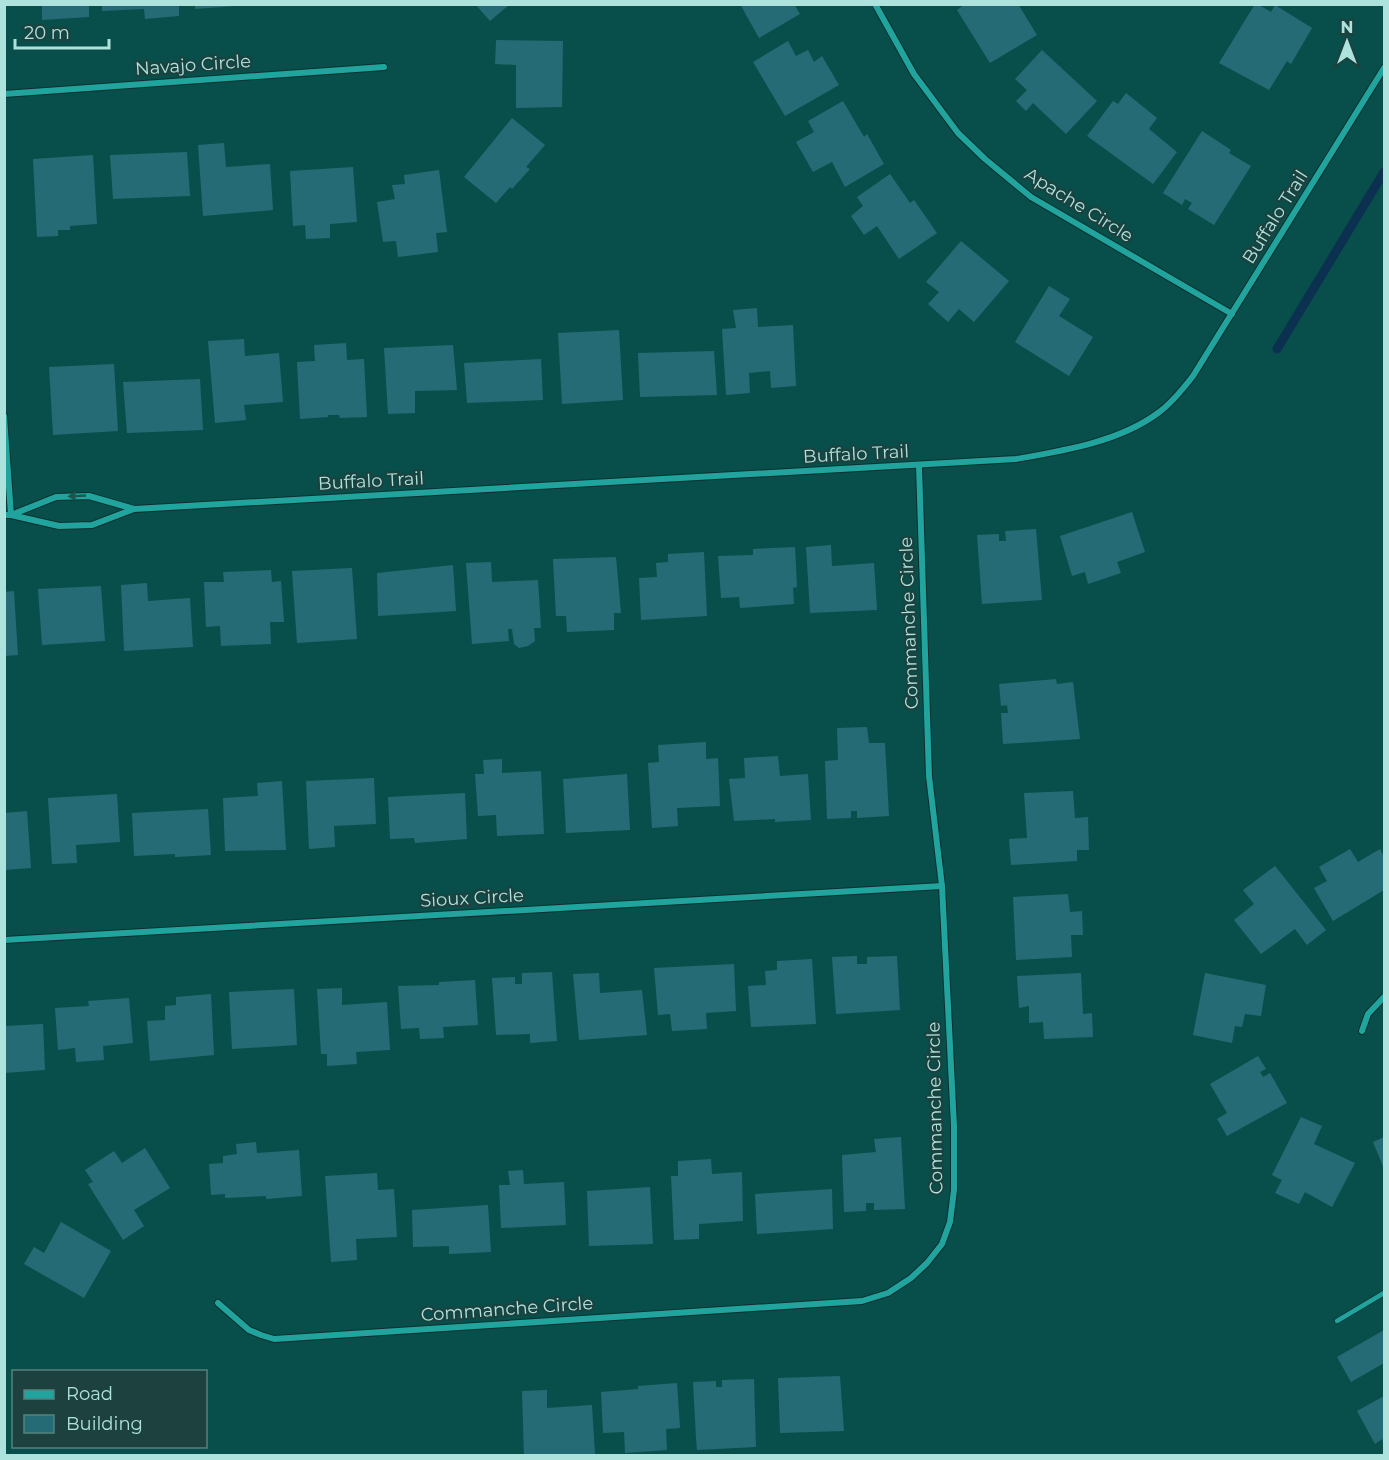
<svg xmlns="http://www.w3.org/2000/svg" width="1389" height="1460" font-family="Montserrat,sans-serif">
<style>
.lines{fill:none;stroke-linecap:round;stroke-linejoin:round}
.stream{stroke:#0c3050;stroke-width:9}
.building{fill:#256b75}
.service-casing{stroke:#0a312f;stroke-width:6}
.minor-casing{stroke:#0a312f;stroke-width:8}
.service{stroke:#20a49d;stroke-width:4.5}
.minor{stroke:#20a49d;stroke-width:6}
.oneway{fill:#1d5551}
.labels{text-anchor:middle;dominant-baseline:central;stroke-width:4.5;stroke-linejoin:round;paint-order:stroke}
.street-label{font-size:18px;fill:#aee2dd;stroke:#1c413e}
</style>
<rect width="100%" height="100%" fill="#084f4b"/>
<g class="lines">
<path class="stream" d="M1277,349L1384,172"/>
</g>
<g class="building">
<path d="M42,4H89V17L42,20Z"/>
<path d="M102,4H179V16L145,19L144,9L102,11Z"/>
<path d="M195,4H236V6L195,9Z"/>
<path d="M475,4H510L490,21Z"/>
<path d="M740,4H794L800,14L759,38Z"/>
<path d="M965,4H1018L1037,35L990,63L957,10Z"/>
<path d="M1255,4H1257L1271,12L1275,5L1312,28L1291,64L1287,61L1269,90L1219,63Z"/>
<path d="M496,40L563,41L562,107L516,108V65L495,64Z"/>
<path d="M788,41L796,56L808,50L814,62L822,56L839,85L785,116L753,62Z"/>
<path d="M1042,50L1097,101L1066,134L1033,103L1026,111L1016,101L1027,90L1015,79Z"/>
<path d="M1126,93L1157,118L1149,129L1177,152L1153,184L1087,136L1113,101L1118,104Z"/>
<path d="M843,101L864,137L867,134L884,164L845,187L832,162L813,172L796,142L814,132L808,121Z"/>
<path d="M512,118L545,145L526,167L530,169L512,189L510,187L496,203L464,177Z"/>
<path d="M1202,131L1231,150L1229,153L1251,166L1214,225L1188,209L1192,203L1185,199L1182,205L1163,193Z"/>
<path d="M224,143L226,167L270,164L273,210L203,216L198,145Z"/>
<path d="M187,152L190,196L113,199L110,155Z"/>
<path d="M93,155L97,224L70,226V230H58V236L37,237L33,159Z"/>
<path d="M353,167L357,222L330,224V238L306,239L305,225L293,226L290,171Z"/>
<path d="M439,170L447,232L436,233L438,252L398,257L396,241L383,242L377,202L395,199L392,185L405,184L404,175Z"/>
<path d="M890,174L910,203L914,200L937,233L899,259L877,226L864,235L851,216L863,206L857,197Z"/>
<path d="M961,241L1009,281L974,322L959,309L948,322L928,304L939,292L926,282Z"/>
<path d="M1049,286L1070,299L1059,316L1093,337L1069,376L1015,342Z"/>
<path d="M757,308L758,327L793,325L796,386L771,388L770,371L749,373L750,393L726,395L722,329L736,328L733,310Z"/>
<path d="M619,330L623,400L562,404L558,333Z"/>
<path d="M244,339L245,356L279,353L283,402L244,405L246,420L215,423L208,341Z"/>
<path d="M346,343L347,360L364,359L367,417L340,418L339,415H328V417L300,419L297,362L315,361L314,345Z"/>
<path d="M453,345L457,390L415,391V413L388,414L384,348Z"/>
<path d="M714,351L717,395L640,397L638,353Z"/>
<path d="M541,359L543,400L467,403L464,363Z"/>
<path d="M114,364L118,431L53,435L49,367Z"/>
<path d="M200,379L203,430L127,433L123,382Z"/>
<path d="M1132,512L1145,552L1117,562L1121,573L1088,584L1085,572L1072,576L1060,536Z"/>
<path d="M1036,529L1042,600L982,604L977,535L999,534V541H1006L1005,531Z"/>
<path d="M831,545L832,566L874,563L877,610L810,613L806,547Z"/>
<path d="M795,547L797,587L793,588L794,604L740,608L739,597L721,598L718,556L753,555V549Z"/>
<path d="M704,552L707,616L641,620L639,578L657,577L656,563L668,562V554Z"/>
<path d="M616,557L621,613H614V630L567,632L566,616H556L553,559Z"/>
<path d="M491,562L492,582L538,580L541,628H534L535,641L528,646L519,648L514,644L512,629H508L509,641L472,644L466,563Z"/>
<path d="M453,565L456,611L378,616L377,573Z"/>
<path d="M352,568L357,639L297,643L292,571Z"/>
<path d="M271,570L272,582L281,581L284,622H270L271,644L221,646L220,626L206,627L204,582H224L223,572Z"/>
<path d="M147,583L148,601L190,598L193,647L124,651L121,585Z"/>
<path d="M101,586L105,641L42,645L38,589Z"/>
<path d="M14,591L18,655L4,656V592Z"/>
<path d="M1056,679L1057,684L1073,682L1080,739L1003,744L1001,713H1008L1007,705L1001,706L999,684Z"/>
<path d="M867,727L869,743H885L889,816L857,818V811H851V818L827,819L825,761L838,760L837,728Z"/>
<path d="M706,742V759L718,758L720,806L677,808L678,826L652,828L648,763L659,762L658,745Z"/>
<path d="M778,756L780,776L808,774L811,820L775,822V819L734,821L729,779L745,778L744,758Z"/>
<path d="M502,759V773L541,771L544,834L497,836L496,815L478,816L475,774H484L483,760Z"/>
<path d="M627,774L630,830L566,833L563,779Z"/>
<path d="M374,778L376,824L334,826L335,847L309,849L306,781Z"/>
<path d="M282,781L286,850L225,851L223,798L258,796L257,783Z"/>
<path d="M1073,791L1075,818L1088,817L1089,850H1077V861L1011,865L1009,839L1027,838L1024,793Z"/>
<path d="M465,793L467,839L415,843L414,838L390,839L388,797Z"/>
<path d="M117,794L120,842L76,845L77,863L52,864L48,798Z"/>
<path d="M208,809L211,855L175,857V854L134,856L132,813Z"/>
<path d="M27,811L31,868L4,870V813Z"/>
<path d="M1350,849L1358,862L1380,849L1384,857V890L1333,921L1314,888L1327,881L1319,867Z"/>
<path d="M1275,866L1326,930L1307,945L1295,929L1261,954L1234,920L1254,904L1243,890Z"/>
<path d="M1068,894L1070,912L1082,911L1083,935H1071L1072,957L1016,960L1013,897Z"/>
<path d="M857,956V964H867V957L897,956L900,1010L836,1014L832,957Z"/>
<path d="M812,959L816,1024L751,1027L748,986L766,985L765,971L777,970V961Z"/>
<path d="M734,964L736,1011L706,1013L707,1029L672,1031L670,1014L658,1015L654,968Z"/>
<path d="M552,972L557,1041L530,1043V1034L496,1035L492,978L515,977V984H522V973Z"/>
<path d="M599,973L600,993L642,990L647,1035L579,1040L573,974Z"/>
<path d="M1081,973L1083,1014L1092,1013L1093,1037L1044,1039L1043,1022L1029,1023V1006L1019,1008L1017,976Z"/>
<path d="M1205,973L1266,985L1261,1016L1245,1014L1242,1027L1235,1026L1232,1043L1193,1035Z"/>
<path d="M475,980L478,1025L443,1027L444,1038L420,1039L419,1028L401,1029L398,986L439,985V982Z"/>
<path d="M342,988V1005L387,1002L390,1050L356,1052L357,1064L327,1066V1054H321L317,989Z"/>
<path d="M294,989L297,1045L232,1049L229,992Z"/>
<path d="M211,994L214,1055L150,1061L147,1021L165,1020V1006L176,1005V997Z"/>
<path d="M129,998L133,1043L103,1046L104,1060L76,1062L75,1048L58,1050L55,1008L89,1006L88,1001Z"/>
<path d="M43,1024L45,1070L4,1073V1026Z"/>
<path d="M1258,1056L1266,1069L1260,1072L1263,1077L1270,1073L1287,1103L1227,1136L1217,1119L1227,1113L1210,1084Z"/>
<path d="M1301,1117L1322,1126L1314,1144L1355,1163L1332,1207L1305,1192L1299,1204L1275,1193L1282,1180L1272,1175Z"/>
<path d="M901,1137L905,1209L874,1210V1203H866V1211L844,1212L842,1155L876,1152L874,1139Z"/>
<path d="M1384,1137V1169L1373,1142Z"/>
<path d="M256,1142L257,1153L299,1150L302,1196L266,1199V1196L225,1198V1194L211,1195L209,1164L223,1163V1156L237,1154L236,1144Z"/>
<path d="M145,1148L170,1188L134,1210L144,1226L123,1240L88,1184L93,1182L85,1170L114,1151L122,1163Z"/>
<path d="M711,1159L712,1174L742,1172L743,1221L699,1224V1239L674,1240L671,1176H678V1161Z"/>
<path d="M523,1170L524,1184L564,1182L566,1225L501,1228L499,1185H510L508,1171Z"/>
<path d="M377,1173L378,1190L394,1189L397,1237L356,1239L357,1260L331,1262L325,1176Z"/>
<path d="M650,1187L653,1244L589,1246L587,1191Z"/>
<path d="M832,1189L833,1229L757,1234L755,1194Z"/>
<path d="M488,1205L491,1252L449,1254V1246L413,1247L412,1210Z"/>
<path d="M61,1222L111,1251L84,1298L24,1264L34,1247L44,1253Z"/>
<path d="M1384,1330V1363L1351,1382L1337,1357Z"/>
<path d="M840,1376L844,1431L780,1433L778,1378Z"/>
<path d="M754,1379L756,1447L697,1450L696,1438L693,1382L716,1381V1387H722V1380Z"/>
<path d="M677,1383L680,1428L666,1429L667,1450L625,1453L624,1432L603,1433L601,1392L638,1389V1386Z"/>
<path d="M547,1390V1408L592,1405L595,1454L524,1456L522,1391Z"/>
<path d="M1384,1396V1444L1382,1439L1375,1444L1357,1411Z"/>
</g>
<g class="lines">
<defs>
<path id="service" d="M1337,1321L1384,1293"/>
<g id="minor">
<path d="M875,4L914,74L958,133L985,159L1031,197L1232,314"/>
<path d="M4,94L384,67"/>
<path d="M4,416L11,515"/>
<path d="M4,515H11L59,526L92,525L134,509L1016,459C1062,451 1119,442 1158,413C1172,403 1183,389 1193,376L1384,68"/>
<path d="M11,515L56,497L89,496L134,509"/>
<path d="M4,940L942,886"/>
<path d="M1362,1031L1368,1014L1384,997"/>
<path d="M218,1303L249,1330L261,1335L274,1339L862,1301L888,1293L911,1278L927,1263L942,1244L950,1222L954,1190V1126L942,886L929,776L919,466"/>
</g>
</defs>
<use href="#service" class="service-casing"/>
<use href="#minor" class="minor-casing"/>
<use href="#service" class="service"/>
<use href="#minor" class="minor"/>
</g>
<defs><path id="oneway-solid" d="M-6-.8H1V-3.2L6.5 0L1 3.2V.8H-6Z" transform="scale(1.5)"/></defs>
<use class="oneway" href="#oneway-solid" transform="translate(77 496) rotate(177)"/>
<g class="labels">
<g class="street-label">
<text transform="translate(193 65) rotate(-4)">Navajo Circle</text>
<text transform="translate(1079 205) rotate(32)">Apache Circle</text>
<text transform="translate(1275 217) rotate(-58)">Buffalo Trail</text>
<text transform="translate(856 454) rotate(-3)">Buffalo Trail</text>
<text transform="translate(371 481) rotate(-3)">Buffalo Trail</text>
<text transform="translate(909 623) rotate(-92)">Commanche Circle</text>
<text transform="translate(472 898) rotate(-3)">Sioux Circle</text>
<text transform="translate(935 1108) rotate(-91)">Commanche Circle</text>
<text transform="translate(507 1309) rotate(-4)">Commanche Circle</text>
</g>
</g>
<rect width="1389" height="1460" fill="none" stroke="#aee2dd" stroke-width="12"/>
<rect x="12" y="1370" width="195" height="78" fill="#1c413e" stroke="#56817e" stroke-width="1.5"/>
<rect x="24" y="1390" width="30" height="9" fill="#20a49d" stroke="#56817e" stroke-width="1.5"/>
<text x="66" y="1400" font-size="18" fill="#aee2dd">Road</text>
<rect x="24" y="1415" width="30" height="18" fill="#256b75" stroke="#56817e" stroke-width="1.5"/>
<text x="66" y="1430" font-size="18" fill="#aee2dd">Building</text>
<g transform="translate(1347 42)" stroke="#1c413e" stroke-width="4.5" paint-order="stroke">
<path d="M0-4.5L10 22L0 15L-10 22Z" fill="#aee2dd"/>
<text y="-9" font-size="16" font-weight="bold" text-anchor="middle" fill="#aee2dd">N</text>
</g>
<path d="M15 39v9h94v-9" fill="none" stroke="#aee2dd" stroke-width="3"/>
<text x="24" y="39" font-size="18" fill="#aee2dd" stroke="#1c413e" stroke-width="4.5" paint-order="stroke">20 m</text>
</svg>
